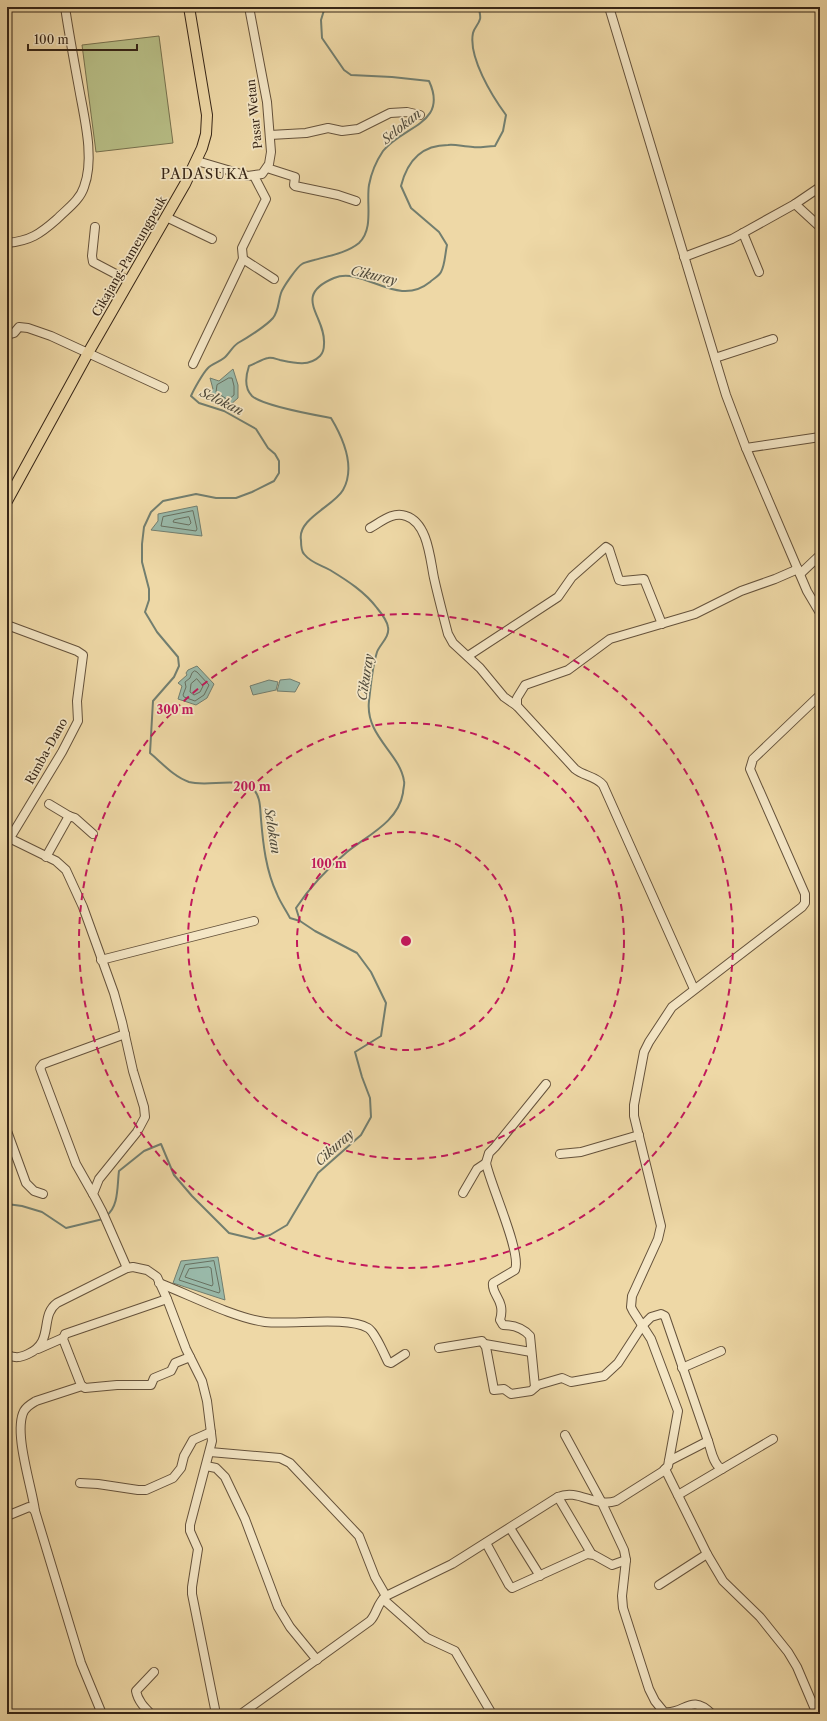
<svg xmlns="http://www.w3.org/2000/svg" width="827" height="1721" font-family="'Libre Caslon Text',serif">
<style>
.green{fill:#b8bf87;stroke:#78724f}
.water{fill:#99b9a9;stroke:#727e6f}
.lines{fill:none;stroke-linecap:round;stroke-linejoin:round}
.shore{stroke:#687060;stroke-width:1}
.stream{stroke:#727e6f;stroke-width:2}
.minor-casing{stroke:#65523b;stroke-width:10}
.major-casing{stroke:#372617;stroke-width:12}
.minor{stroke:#f4e6c5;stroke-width:8}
.major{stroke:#eed8a6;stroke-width:10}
.ring{fill:none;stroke:#c2185b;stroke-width:2;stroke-dasharray:7 5}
.labels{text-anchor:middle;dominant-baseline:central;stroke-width:3.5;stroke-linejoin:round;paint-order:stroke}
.street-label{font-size:12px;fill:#372617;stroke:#f4e6c5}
.water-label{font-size:13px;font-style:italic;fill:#504b3c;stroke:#f4e6c5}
.quarter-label{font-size:14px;letter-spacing:1px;fill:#372617;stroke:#f4e6c5}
.centre{fill:#c2185b;stroke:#f4e6c5;stroke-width:2}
.ring-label{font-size:12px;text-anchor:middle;font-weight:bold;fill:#c2185b;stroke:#f4e6c5;stroke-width:3.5;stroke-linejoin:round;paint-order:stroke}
</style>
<rect width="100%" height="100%" fill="#eed8a6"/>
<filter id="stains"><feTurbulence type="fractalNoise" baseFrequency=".005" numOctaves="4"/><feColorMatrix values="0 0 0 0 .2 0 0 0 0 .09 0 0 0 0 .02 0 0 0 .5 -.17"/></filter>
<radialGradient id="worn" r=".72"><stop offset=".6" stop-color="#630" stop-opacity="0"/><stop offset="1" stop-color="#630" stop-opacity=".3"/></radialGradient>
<path class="green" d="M159,36L173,143L96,152L82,45Z"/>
<g class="water">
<path d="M233,369L238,385V398L229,406L207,392L213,389L210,378L219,381Z"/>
<path d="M197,506L202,536L151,530L158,521V514Z"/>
<path d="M197,666L214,684L207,698L196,705L178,699L182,686L178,683L187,675L186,673L188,670Z"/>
<path d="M290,679L300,683L295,692L277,691L280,680Z"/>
<path d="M269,680L278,682L276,690L253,695L250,686Z"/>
<path d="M218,1257L225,1300L173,1283L181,1261Z"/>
</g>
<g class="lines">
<g class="shore">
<path d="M229,378H232L234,386V395L228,400L216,392L217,385Z"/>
<path d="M193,511L197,529L196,531L161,526L163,517Z"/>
<path d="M189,517L191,523L189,525L173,522L174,520Z"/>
<path d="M195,671L197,672L209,685L204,695L195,701L184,697L183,695L186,687L185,682L190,678L192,673Z"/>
<path d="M197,679L203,686L200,692L194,695L190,692L191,684Z"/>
<path d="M214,1261L220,1291L219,1293L179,1280L185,1265Z"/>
<path d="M209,1267L211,1268L213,1284L212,1286L185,1277L189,1269Z"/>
</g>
<g class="stream">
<path d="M300,921L290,918C286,910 280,902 277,894C266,871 263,844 261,819C260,809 261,795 252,788C239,777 206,787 189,782C174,777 162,763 150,753L153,701L174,677L179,666L178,657L157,632L145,612L149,600V589L142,562V544L144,527L151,512L163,501L196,494L216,498H236L252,492L274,481L279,473V461L275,454L268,448L256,429L224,411L199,403L191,396C194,389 203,373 208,368C212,364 219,362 224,358C229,354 232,347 238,343C247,338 266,326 273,318C279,310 278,302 281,293C283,287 297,267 302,264C305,262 310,261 314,260C328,256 347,253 359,243C374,229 366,203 369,185C371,174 377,160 383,151C402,126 449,124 429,81L392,77L351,75L344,70L322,38L321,20L325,7"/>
<path d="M7,1204L22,1206L42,1212L66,1228L103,1219"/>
<path d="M106,1216C119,1207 117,1186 119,1171L144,1151L161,1144L174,1175L192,1196L229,1233L254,1239L270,1235L287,1225L318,1173L361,1135L371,1117L370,1098L362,1077L355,1052L381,1036L386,1003L371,972L357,953L315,931L300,921L296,908C310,887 328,868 347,852C368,835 398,822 403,793C403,789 405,784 404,781C400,753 365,736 369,701C371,685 372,667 377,652C380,644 390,637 388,627C387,620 382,614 377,608C365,592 348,581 330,570C321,565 311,563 304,554C301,551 301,544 301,540C297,519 334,506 343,490C356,467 343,438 331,418C315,415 263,406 252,396C244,388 246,375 249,366C255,364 262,359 268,358C272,357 276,359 280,360C294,363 309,367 320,356C323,353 324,348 324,344C326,316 291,296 334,278C364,266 397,309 430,282C433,279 439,276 441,272C445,265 445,254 447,245L439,232L411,208L401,186C407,162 421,145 448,145C456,144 464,147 473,147C480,148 487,146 495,146L503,131L506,115C492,96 468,57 473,33C474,28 479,24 480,19C481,16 479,11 479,7"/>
</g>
<defs>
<g id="minor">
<path d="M609,7L726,395L746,448L807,591L820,613"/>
<path d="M270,135L306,133L328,128L342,131L358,129L390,113L407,112L420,115"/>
<path d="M197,161L248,176L262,174L269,164L271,152L267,102L249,7"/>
<path d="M267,168L295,177L294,185L295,186L338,195L356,201"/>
<path d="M795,204L820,227"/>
<path d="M166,217L212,239"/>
<path d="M95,227L92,256L93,262L129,281"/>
<path d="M743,233L759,272"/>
<path d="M7,243C30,241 40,234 57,219C67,209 80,200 84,187C95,158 84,117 79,88C74,61 69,34 65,7"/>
<path d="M684,257L732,239L795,204L820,187"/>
<path d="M243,259L274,279"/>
<path d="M7,335L14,333L19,327L28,328L51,336L164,388"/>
<path d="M715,358L773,339"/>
<path d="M193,364L243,259L242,248L266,199L254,176"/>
<path d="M746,448L820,437"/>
<path d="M370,528C381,522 393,511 406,516C428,523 430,559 434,578C438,596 443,615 448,634L453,643L480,668L504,697L517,706L575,769C583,776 596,776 603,785L694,989"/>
<path d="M800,574L820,555"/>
<path d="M7,625L77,651L83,655L77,701L78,721L62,752L10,838"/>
<path d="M468,656L558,597L572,577L606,547L609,549L619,580L623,581L644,579L662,624"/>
<path d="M517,706V698L525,685L568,670L610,639L695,614L741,591L775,579L798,569"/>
<path d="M49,804L69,816"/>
<path d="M7,837L56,861L66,870L83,907L114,993L122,1022L133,1071L144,1107L145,1117L137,1132L99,1179L93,1194L102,1211L127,1268"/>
<path d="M46,857L69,816L75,818L93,834"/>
<path d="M101,960L254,921"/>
<path d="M7,1131L26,1183L34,1191L43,1194"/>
<path d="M560,1154L581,1152L639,1135"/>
<path d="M463,1193L477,1169L486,1163"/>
<path d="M93,1194L76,1164L40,1068L43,1064L125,1034"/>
<path d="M159,1283C190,1295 234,1318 265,1322C292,1325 347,1316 368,1328C375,1332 384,1354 388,1362L391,1363L405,1354"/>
<path d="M167,1299L65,1334L63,1339L81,1385L85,1388L117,1385H151L154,1378L171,1371L175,1363L190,1357"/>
<path d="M485,1344L531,1352"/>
<path d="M439,1348L482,1341L486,1347L494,1390L504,1389L511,1394L531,1391L538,1385L562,1378L571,1382L604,1376L618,1363L642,1326L651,1317L661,1314L665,1316L708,1441"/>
<path d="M38,1349L63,1338"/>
<path d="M7,1355C16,1358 19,1358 28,1354C55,1342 39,1316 57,1303L127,1268L133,1267L147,1270L157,1277L167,1299L186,1349L202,1381L207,1401L212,1441L190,1525V1531L198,1549L192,1587V1594L216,1714"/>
<path d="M682,1368L721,1351"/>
<path d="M535,1387L530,1336C523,1328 514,1325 503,1325L500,1320C506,1300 491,1295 493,1283L515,1270C522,1253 490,1184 486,1163L489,1153L495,1147L546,1084"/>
<path d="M565,1435L602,1503L624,1550L626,1560L622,1596L623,1608L649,1689L655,1701L664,1712C685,1715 690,1692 712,1714"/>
<path d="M210,1452L280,1458L290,1463L359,1536L375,1577L386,1596"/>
<path d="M669,1461L708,1441C711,1449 713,1465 722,1469L773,1439"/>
<path d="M206,1466L216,1468L225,1477L245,1519L278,1607L290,1627L317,1660"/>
<path d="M665,1469L707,1554L723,1581L760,1617L788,1652L797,1667L817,1714"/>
<path d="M80,1483L98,1484L138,1490H146L173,1478L181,1468L184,1456L193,1440L211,1432"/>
<path d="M678,1495L722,1469"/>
<path d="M558,1497L591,1553"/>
<path d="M35,1511C32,1487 13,1432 24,1411C27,1406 31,1404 36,1401L82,1386"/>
<path d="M7,1516L29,1507L32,1508L35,1511L81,1663L102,1714"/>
<path d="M510,1528L540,1576"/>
<path d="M486,1543L509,1585L512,1588L587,1554L594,1555L612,1565L626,1560"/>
<path d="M659,1585L707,1554"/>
<path d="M383,1599L427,1638L455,1651L492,1714"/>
<path d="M151,1714C144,1707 138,1701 136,1691L154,1672"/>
<path d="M241,1714L370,1621C377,1614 377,1603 386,1596L452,1564L558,1497C578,1488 595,1508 616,1501L662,1472L668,1466L678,1411L651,1339L633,1311L631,1307L632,1296L658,1239L661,1226L634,1116V1105L644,1052L649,1042L672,1007L802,907L805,903V894L750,769L753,759L820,695"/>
</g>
<path id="major" d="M7,501L88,353L185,184L202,148L206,134L207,115L189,7"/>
</defs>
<use href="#minor" class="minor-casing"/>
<use href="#major" class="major-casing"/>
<use href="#minor" class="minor"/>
<use href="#major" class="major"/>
</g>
<g class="ring">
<circle cx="406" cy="941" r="109"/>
<circle cx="406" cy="941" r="218"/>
<circle cx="406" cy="941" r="327"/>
</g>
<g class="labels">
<g class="street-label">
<text transform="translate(254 114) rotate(-96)">Pasar Wetan</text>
<text transform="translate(129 256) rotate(-60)">Cikajang-Pameungpeuk</text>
<text transform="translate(46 751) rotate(-61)">Rimba-Dano</text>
</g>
<g class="water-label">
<text transform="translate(401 126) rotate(-39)">Selokan</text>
<text transform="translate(374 275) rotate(13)">Cikuray</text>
<text transform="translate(222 401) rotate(26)">Selokan</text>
<text transform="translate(365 677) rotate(-81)">Cikuray</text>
<text transform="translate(273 831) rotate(81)">Selokan</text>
<text transform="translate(334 1147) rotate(-42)">Cikuray</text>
</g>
<g class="quarter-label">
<text x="205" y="174">PADASUKA</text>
</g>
</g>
<circle cx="406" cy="941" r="6" class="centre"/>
<g class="ring-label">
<text x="175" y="714">300 m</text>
<text x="252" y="791">200 m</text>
<text x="329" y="868">100 m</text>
</g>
<rect width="827" height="1721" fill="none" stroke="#eed8a6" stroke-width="24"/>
<rect x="8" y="8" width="811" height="1705" fill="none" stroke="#372617" stroke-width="2"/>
<rect x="12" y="12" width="803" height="1697" fill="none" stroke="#372617"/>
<path d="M28 44v6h109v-6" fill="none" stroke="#372617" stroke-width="2"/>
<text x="34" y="44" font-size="12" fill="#372617" stroke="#f4e6c5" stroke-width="3" paint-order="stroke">100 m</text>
<rect width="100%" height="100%" filter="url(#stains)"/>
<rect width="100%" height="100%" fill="url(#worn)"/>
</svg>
